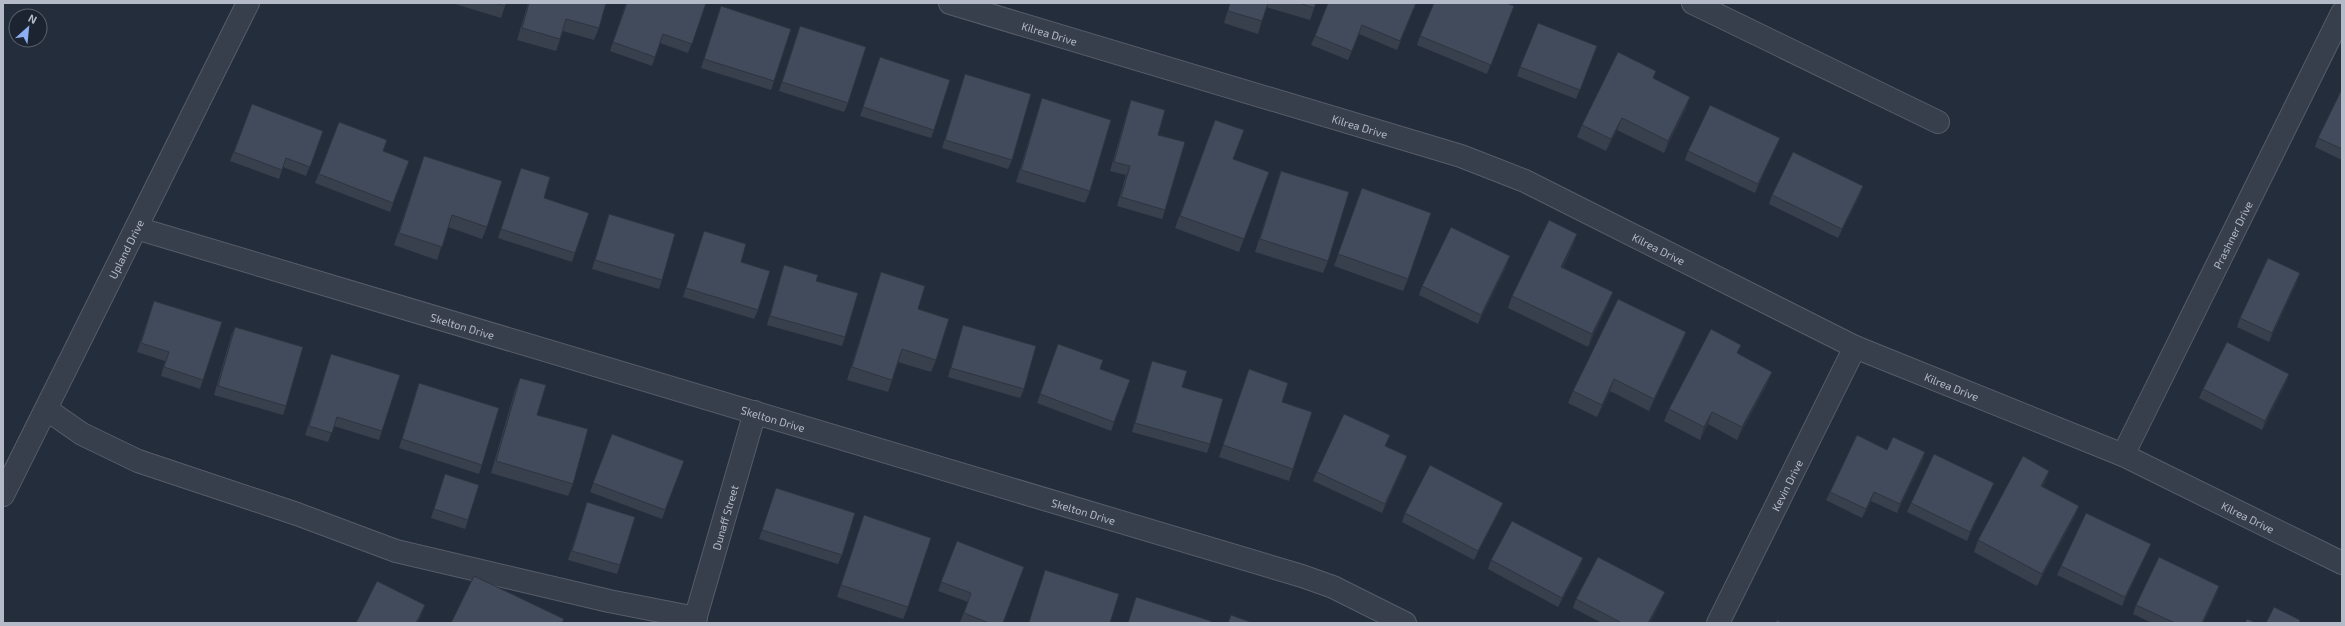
<svg xmlns="http://www.w3.org/2000/svg" width="2345" height="626" font-family="'Exo 2',sans-serif">
<style>
.lines{fill:none;stroke-linecap:round;stroke-linejoin:round}
.minor-casing{stroke:#565d6a;stroke-width:24}
.minor{stroke:#383f4c;stroke-width:22}
.wall{fill:#38404e}
.shaded-wall{fill:#2e3440}
.building{fill:#414b5b;stroke:#2e3440}
.labels{text-anchor:middle;dominant-baseline:central;stroke-width:4;stroke-linejoin:round;paint-order:stroke}
.street-label{font-size:11px;fill:#b4bac8;stroke:#1d2431}
</style>
<rect width="100%" height="100%" fill="#242d3c"/>
<g class="lines">
<defs>
<g id="minor">
<path id="s1" d="M950,3L1461,156L1525,181L1855,347L2123,455L2342,563"/>
<path d="M1693,3L1938,122"/>
<path id="s2" d="M136,228L1302,576L1333,587L1405,623"/>
<path d="M46,409L82,434L138,461L297,514L396,551L609,601L696,618"/>
<path id="s3" d="M2123,455L2342,13"/>
<path id="s4" d="M3,495L248,3"/>
<path id="s5" d="M694,623L755,412"/>
<path id="s6" d="M1718,623L1855,347"/>
</g>
</defs>
<use href="#minor" class="minor-casing"/>
<use href="#minor" class="minor"/>
</g>
<g class="wall">
<path d="M452,3H506L501,18Z"/>
<path d="M528,3H606L599,28L594,40L563,31L556,51L517,40Z"/>
<path d="M626,3H706L688,53L660,43L652,66L610,51Z"/>
<path d="M1230,3H1316L1310,20L1266,7L1258,34L1224,23Z"/>
<path d="M1416,3L1397,50L1359,34L1348,60L1311,45L1315,36Z"/>
<path d="M721,6L774,81L771,90L701,68Z"/>
<path d="M1514,6L1487,74L1417,45L1420,36Z"/>
<path d="M800,26L848,103L844,112L779,91Z"/>
<path d="M1597,46L1576,99L1517,76L1520,67Z"/>
<path d="M880,57L934,130L931,138L860,116Z"/>
<path d="M1656,71L1653,79L1686,109L1664,153L1617,130L1606,151L1577,137L1582,125Z"/>
<path d="M965,74L1012,160L1008,169L942,148Z"/>
<path d="M2342,89V160L2315,147L2318,138Z"/>
<path d="M1042,98L1090,191L1085,203L1016,182L1038,111Z"/>
<path d="M1131,100L1158,135L1165,210L1162,219L1117,206L1126,175L1110,171L1128,109Z"/>
<path d="M252,104L323,131L306,176L283,167L279,179L230,161Z"/>
<path d="M1215,120L1233,159L1269,172L1239,252L1175,228Z"/>
<path d="M339,122L383,151L409,161L390,212L315,183Z"/>
<path d="M1780,138L1776,147L1755,193L1685,160L1688,151Z"/>
<path d="M424,156L487,227L482,239L448,227L437,260L394,245Z"/>
<path d="M521,168L544,198L575,253L572,262L498,238Z"/>
<path d="M1281,171L1328,261L1323,273L1255,252L1277,183Z"/>
<path d="M1863,186L1860,195L1838,238L1769,204L1772,195Z"/>
<path d="M1362,188L1408,279L1403,291L1334,266Z"/>
<path d="M609,214L662,280L659,289L592,269Z"/>
<path d="M704,231L741,262L758,310L754,319L683,297Z"/>
<path d="M1573,246L1563,267L1608,304L1588,347L1508,308L1512,296Z"/>
<path d="M784,265L816,281L845,337L842,346L767,325L781,274Z"/>
<path d="M1507,265L1478,324L1419,295L1422,286Z"/>
<path d="M881,272L918,309L936,360L931,372L898,362L888,392L847,380L877,285Z"/>
<path d="M2300,273L2297,282L2269,342L2237,327L2240,318Z"/>
<path d="M154,301L203,380L200,389L161,376L165,361L137,352Z"/>
<path d="M963,325L1024,389L1020,398L948,377L960,334Z"/>
<path d="M235,327L286,406L283,415L214,395L231,336Z"/>
<path d="M1686,332L1681,345L1649,411L1610,391L1597,417L1568,403L1573,391Z"/>
<path d="M1058,344L1100,369L1130,380L1111,431L1037,403Z"/>
<path d="M331,354L382,431L379,440L334,426L328,442L305,435Z"/>
<path d="M1738,354L1772,372L1767,384L1737,440L1708,424L1700,440L1664,421L1669,409Z"/>
<path d="M1152,361L1182,387L1210,444L1207,453L1132,432L1149,370Z"/>
<path d="M1249,369L1282,402L1293,469L1289,481L1219,457Z"/>
<path d="M2289,374L2286,383L2262,430L2199,398L2203,389Z"/>
<path d="M520,378L537,415L573,484L568,496L491,473L515,390Z"/>
<path d="M419,383L482,465L479,474L399,448L416,392Z"/>
<path d="M612,434L684,461L662,519L590,492Z"/>
<path d="M1386,446L1407,456L1404,465L1382,513L1313,481L1317,472Z"/>
<path d="M1887,450L1925,452L1922,461L1897,513L1871,501L1862,518L1826,500L1830,492Z"/>
<path d="M2049,471L2043,487L2079,506L2074,518L2037,586L1974,552L1978,540Z"/>
<path d="M445,474L468,520L465,529L431,518Z"/>
<path d="M1994,483L1990,492L1967,541L1907,512L1911,503Z"/>
<path d="M776,488L842,555L838,564L759,539Z"/>
<path d="M587,502L620,565L617,574L568,560Z"/>
<path d="M1503,503L1499,512L1474,560L1402,522L1405,513Z"/>
<path d="M864,515L908,607L903,619L837,597Z"/>
<path d="M957,541L1003,623H962L960,622L968,602L938,591Z"/>
<path d="M2147,553L2122,606L2057,575L2061,566Z"/>
<path d="M1491,560L1580,567L1558,607L1488,569Z"/>
<path d="M2219,586L2216,595L2203,623H2152L2133,614L2136,605Z"/>
<path d="M1576,599L1661,601L1650,623H1602L1573,608Z"/>
</g>
<g class="shaded-wall">
<path d="M1690,97L1686,109L1664,153L1668,141Z"/>
<path d="M1622,118L1617,130L1606,151L1611,139Z"/>
<path d="M1780,138L1776,147L1755,193L1758,184Z"/>
<path d="M1863,186L1860,195L1838,238L1842,229Z"/>
<path d="M1577,234L1573,246L1557,279L1561,267Z"/>
<path d="M1510,256L1507,265L1478,324L1481,315Z"/>
<path d="M2300,273L2297,282L2269,342L2272,333Z"/>
<path d="M1613,292L1608,304L1588,347L1592,334Z"/>
<path d="M1686,332L1681,345L1649,411L1654,399Z"/>
<path d="M1772,372L1767,384L1737,440L1742,427Z"/>
<path d="M2289,374L2286,383L2262,430L2265,421Z"/>
<path d="M1614,379L1610,391L1597,417L1602,405Z"/>
<path d="M1712,412L1708,424L1700,440L1704,427Z"/>
<path d="M1925,452L1922,461L1897,513L1900,504Z"/>
<path d="M1407,456L1404,465L1382,513L1385,504Z"/>
<path d="M2049,471L2045,483L2036,498L2041,486Z"/>
<path d="M1994,483L1990,492L1967,541L1970,532Z"/>
<path d="M1874,492L1871,501L1862,518L1866,509Z"/>
<path d="M1503,503L1499,512L1474,560L1478,551Z"/>
<path d="M2079,506L2074,518L2037,586L2042,574Z"/>
<path d="M2151,544L2147,553L2122,606L2125,597Z"/>
<path d="M1583,558L1580,567L1558,607L1562,598Z"/>
<path d="M2219,586L2216,595L2203,623H2202Z"/>
<path d="M1665,592L1661,601L1650,623H1648Z"/>
<path d="M425,605L421,617L418,623H416Z"/>
</g>
<g class="building">
<path d="M495,3H506L505,6Z"/>
<path d="M529,3H606L599,28L566,19L560,39L522,28Z"/>
<path d="M627,3H706L692,44L663,34L655,57L613,42Z"/>
<path d="M1230,3H1268L1262,21L1228,11Z"/>
<path d="M1299,3H1316L1314,8Z"/>
<path d="M1328,3H1416L1400,41L1362,25L1352,51L1315,36Z"/>
<path d="M1434,3H1506L1514,6L1491,65L1420,36Z"/>
<path d="M721,6L791,29L774,81L704,59Z"/>
<path d="M1538,23L1597,46L1580,90L1520,67Z"/>
<path d="M800,26L866,47L848,103L782,82Z"/>
<path d="M1618,52L1656,71L1653,78L1690,97L1668,141L1622,118L1611,139L1582,125Z"/>
<path d="M880,57L950,80L934,130L863,107Z"/>
<path d="M965,74L1031,94L1012,160L945,140Z"/>
<path d="M2342,89V149L2318,138Z"/>
<path d="M1042,98L1111,120L1090,191L1021,170Z"/>
<path d="M1131,100L1165,110L1158,135L1185,142L1165,210L1121,197L1130,166L1114,162Z"/>
<path d="M252,104L323,131L310,167L286,158L282,170L234,152Z"/>
<path d="M1710,105L1780,138L1758,184L1688,151Z"/>
<path d="M1215,120L1244,130L1233,159L1269,172L1244,239L1180,216Z"/>
<path d="M339,122L387,140L383,151L409,161L393,203L319,174Z"/>
<path d="M1793,152L1863,186L1842,229L1772,195Z"/>
<path d="M424,156L502,181L487,227L452,215L442,247L399,233Z"/>
<path d="M521,168L550,177L544,198L589,213L575,253L501,229Z"/>
<path d="M1281,171L1349,192L1328,261L1260,239Z"/>
<path d="M1362,188L1431,213L1408,279L1338,254Z"/>
<path d="M609,214L675,234L662,280L595,260Z"/>
<path d="M1549,220L1577,234L1561,267L1613,292L1592,334L1512,296Z"/>
<path d="M1451,227L1510,256L1481,315L1422,286Z"/>
<path d="M704,231L746,244L741,262L770,271L758,310L686,288Z"/>
<path d="M2268,258L2300,273L2272,333L2240,318Z"/>
<path d="M784,265L818,275L816,281L858,293L845,337L770,316Z"/>
<path d="M881,272L925,286L918,309L949,319L936,360L902,349L892,380L852,367Z"/>
<path d="M1618,299L1686,332L1654,399L1614,379L1602,405L1573,391Z"/>
<path d="M154,301L222,322L203,380L164,367L169,352L141,343Z"/>
<path d="M963,325L1036,346L1024,389L951,368Z"/>
<path d="M235,327L303,347L286,406L218,386Z"/>
<path d="M1711,329L1741,345L1737,353L1772,372L1742,427L1712,412L1704,427L1669,409Z"/>
<path d="M2227,342L2289,374L2265,421L2203,389Z"/>
<path d="M1058,344L1103,360L1100,369L1130,380L1114,422L1040,394Z"/>
<path d="M331,354L400,375L382,431L337,417L332,433L309,426Z"/>
<path d="M1152,361L1187,371L1182,387L1223,399L1210,444L1135,423Z"/>
<path d="M1249,369L1288,383L1282,402L1312,412L1293,469L1223,445Z"/>
<path d="M520,378L546,385L537,415L588,429L573,484L496,461Z"/>
<path d="M419,383L499,408L482,465L402,439Z"/>
<path d="M1344,414L1390,435L1385,446L1407,456L1385,504L1317,472Z"/>
<path d="M612,434L684,461L665,510L593,483Z"/>
<path d="M1857,435L1887,450L1893,437L1925,452L1900,504L1874,492L1866,509L1830,492Z"/>
<path d="M1934,454L1994,483L1970,532L1911,503Z"/>
<path d="M2023,456L2049,471L2041,486L2079,506L2042,574L1978,540Z"/>
<path d="M1430,465L1503,503L1478,551L1405,513Z"/>
<path d="M445,474L479,485L468,520L434,509Z"/>
<path d="M776,488L855,513L842,555L762,530Z"/>
<path d="M587,502L635,517L620,565L572,551Z"/>
<path d="M2086,513L2151,544L2125,597L2061,566Z"/>
<path d="M864,515L931,538L908,607L841,585Z"/>
<path d="M1512,521L1583,558L1562,598L1491,560Z"/>
<path d="M957,541L1024,567L1003,623H989L964,613L971,593L941,582Z"/>
<path d="M1598,557L1665,592L1648,623H1622L1576,599Z"/>
<path d="M2159,557L2219,586L2202,623H2175L2136,605Z"/>
<path d="M1045,570L1119,594L1110,623H1032L1029,622Z"/>
<path d="M474,576L564,619L562,623H451Z"/>
<path d="M377,581L425,605L416,623H356Z"/>
<path d="M1136,597L1211,621L1210,623H1128Z"/>
<path d="M2274,607L2300,620L2299,623H2266Z"/>
<path d="M1231,615L1253,623H1228Z"/>
<path d="M2247,619L2256,623H2245Z"/>
<path d="M1777,620L1782,623H1776Z"/>
</g>
<g class="labels">
<g class="street-label">
<text stroke="none"><textPath href="#s1" startOffset="104">Kilrea Drive</textPath></text>
<text stroke="none"><textPath href="#s1" startOffset="428">Kilrea Drive</textPath></text>
<text stroke="none"><textPath href="#s3" startOffset="246">Prashner Drive</textPath></text>
<text stroke="none"><textPath href="#s1" startOffset="752">Kilrea Drive</textPath></text>
<text stroke="none"><textPath href="#s4" startOffset="275">Upland Drive</textPath></text>
<text stroke="none"><textPath href="#s2" startOffset="341">Skelton Drive</textPath></text>
<text stroke="none"><textPath href="#s1" startOffset="1076">Kilrea Drive</textPath></text>
<text stroke="none"><textPath href="#s2" startOffset="665">Skelton Drive</textPath></text>
<text stroke="none"><textPath href="#s6" startOffset="154">Kevin Drive</textPath></text>
<text stroke="none"><textPath href="#s2" startOffset="989">Skelton Drive</textPath></text>
<text stroke="none"><textPath href="#s1" startOffset="1400">Kilrea Drive</textPath></text>
<text stroke="none"><textPath href="#s5" startOffset="110">Dunaff Street</textPath></text>
</g>
</g>
<rect width="2345" height="626" fill="none" stroke="#b4bac8" stroke-width="8"/>
<g transform="translate(28 28) rotate(27)"><circle r="19" fill="#1d2431" stroke="#59606d"/>
<path d="M0-3L7 15L0 10L-7 15Z" fill="#8daef3"/>
<text y="-6" font-size="11" font-weight="bold" text-anchor="middle" fill="#b4bac8">N</text>
</g>
</svg>
